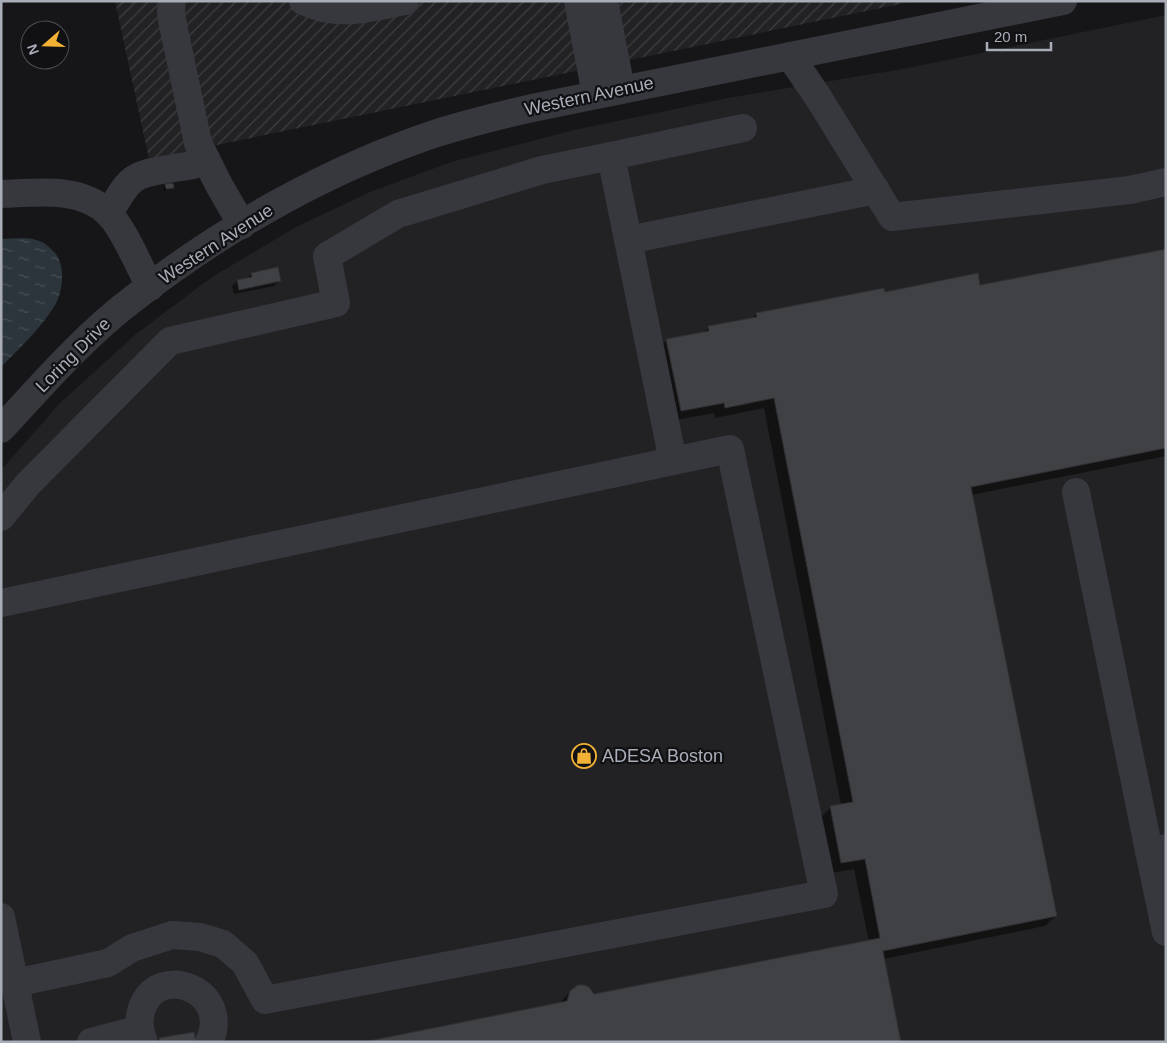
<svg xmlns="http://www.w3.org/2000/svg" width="1167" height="1043" font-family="Helvetica,sans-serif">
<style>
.built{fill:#222225}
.industrial{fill:url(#industrial-furrows)}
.water{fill:url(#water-ripples)}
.shadow{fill:#0007}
.building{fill:#404145;stroke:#303034}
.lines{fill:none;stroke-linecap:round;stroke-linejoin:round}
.minor{stroke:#37383d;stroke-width:28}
.labels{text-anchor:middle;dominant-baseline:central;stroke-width:4.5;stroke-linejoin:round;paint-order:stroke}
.street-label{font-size:18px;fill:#a8adb8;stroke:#111113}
.poi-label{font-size:18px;fill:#a8adb8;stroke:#111113;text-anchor:start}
</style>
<defs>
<pattern id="industrial-furrows" width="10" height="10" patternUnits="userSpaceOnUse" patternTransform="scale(1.25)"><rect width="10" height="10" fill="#222225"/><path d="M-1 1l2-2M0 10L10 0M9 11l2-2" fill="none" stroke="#3f3f43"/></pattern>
<pattern id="water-ripples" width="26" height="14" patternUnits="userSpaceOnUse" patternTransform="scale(1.25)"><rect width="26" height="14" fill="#2c353c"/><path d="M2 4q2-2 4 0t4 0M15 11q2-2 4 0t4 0" fill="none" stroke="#485056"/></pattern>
</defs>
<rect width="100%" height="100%" fill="#161618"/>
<path class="built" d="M1166,15V1042H1V470L61,402L136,334L212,277L296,227L370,192L451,162L574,130L728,98L903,69Z"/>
<path class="industrial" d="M115,1H915L149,159Z"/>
<path class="water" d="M1,239C12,239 26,237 36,240C45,242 49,247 55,253C66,266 63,291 55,305C41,328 20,348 1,367Z"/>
<g class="shadow">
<path d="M165,186L173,187L164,191L163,188Z"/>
<path d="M1166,250V456L971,495L1056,916L1045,926L883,959L559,1004L570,992L594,996L869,942L854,869L831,873L820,818L831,807L841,805L764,408L715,418L714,413L670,421L656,350L667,340L703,333L709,327L751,319L757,314L884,293L979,287Z"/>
<path d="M252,274L279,281L274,286L234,294L232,286L237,281L246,279Z"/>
</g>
<g class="building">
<path d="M173,183L174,188L166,189L165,184Z"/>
<path d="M1166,249V448L971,487L1057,916L883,951L901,1042H364L567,1001L570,991L578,985H584L589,987L594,994L880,938L865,859L841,863L830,806L853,802L774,398L725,408L724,403L681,411L666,339L709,331L708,326L757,317L756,313L884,288L885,292L978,273L980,285Z"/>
<path d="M278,267L281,281L239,290L237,280L252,277L251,273Z"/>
<path d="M194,1032L196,1042H160L159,1038Z"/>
</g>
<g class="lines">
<g class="minor">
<path d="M172,1L171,10L172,20L198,143L219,185L242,225"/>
<path d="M303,1C338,18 369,8 405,1"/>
<path d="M578,1L596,94"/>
<path d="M604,1L621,89"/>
<path d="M790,56L818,97L892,217L1130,190L1166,182"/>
<path d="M611,156L743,128"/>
<path d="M1,194C37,193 80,186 108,213C123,227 140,268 150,287"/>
<path d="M109,214C132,172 134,175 180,167C189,166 198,165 206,159"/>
<path d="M628,240L876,190"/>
<path d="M1,429C43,384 84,336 133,299C224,228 330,168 440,132C474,122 508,113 542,106L1063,1"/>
<path d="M1076,492L1149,851"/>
<path d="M1,517L28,484L170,341L336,303L327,256L398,214L542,170L611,156L673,461"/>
<path d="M1,603L730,449L824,894L265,1000L245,963L223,944L200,937L172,935L132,948L108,963L15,983"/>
<path d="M1166,848L1149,851L1166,932"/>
<path d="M1,917L27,1042"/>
<path d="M91,1042L140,1029"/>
<path d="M144,1042C139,1031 138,1020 142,1008C159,961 233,991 209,1042"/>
</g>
</g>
<defs>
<symbol id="shop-ring" viewBox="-11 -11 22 22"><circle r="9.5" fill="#111113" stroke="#f2b134" stroke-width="1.5"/><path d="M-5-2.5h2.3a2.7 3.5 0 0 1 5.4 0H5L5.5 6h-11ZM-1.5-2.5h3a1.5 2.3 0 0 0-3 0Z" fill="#f2b134"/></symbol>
</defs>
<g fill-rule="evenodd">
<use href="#shop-ring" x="570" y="742" width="28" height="28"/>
</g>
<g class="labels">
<g class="street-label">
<text transform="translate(589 96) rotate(-12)">Western Avenue</text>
<text transform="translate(216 244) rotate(-33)">Western Avenue</text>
<text transform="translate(73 355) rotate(-45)">Loring Drive</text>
</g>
<g class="poi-label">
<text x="602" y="756">ADESA Boston</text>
</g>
</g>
<rect width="1167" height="1043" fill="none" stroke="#a8adb8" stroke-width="5"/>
<g transform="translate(45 45) rotate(250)"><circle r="24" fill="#111113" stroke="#4d4f55"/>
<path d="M0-4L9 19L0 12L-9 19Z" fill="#f2b134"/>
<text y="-8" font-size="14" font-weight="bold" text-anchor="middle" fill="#a8adb8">N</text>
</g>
<path d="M987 42v8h64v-8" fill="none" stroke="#a8adb8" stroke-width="2.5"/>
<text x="994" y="42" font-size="15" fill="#a8adb8" stroke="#111113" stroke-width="4" paint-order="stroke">20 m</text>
</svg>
